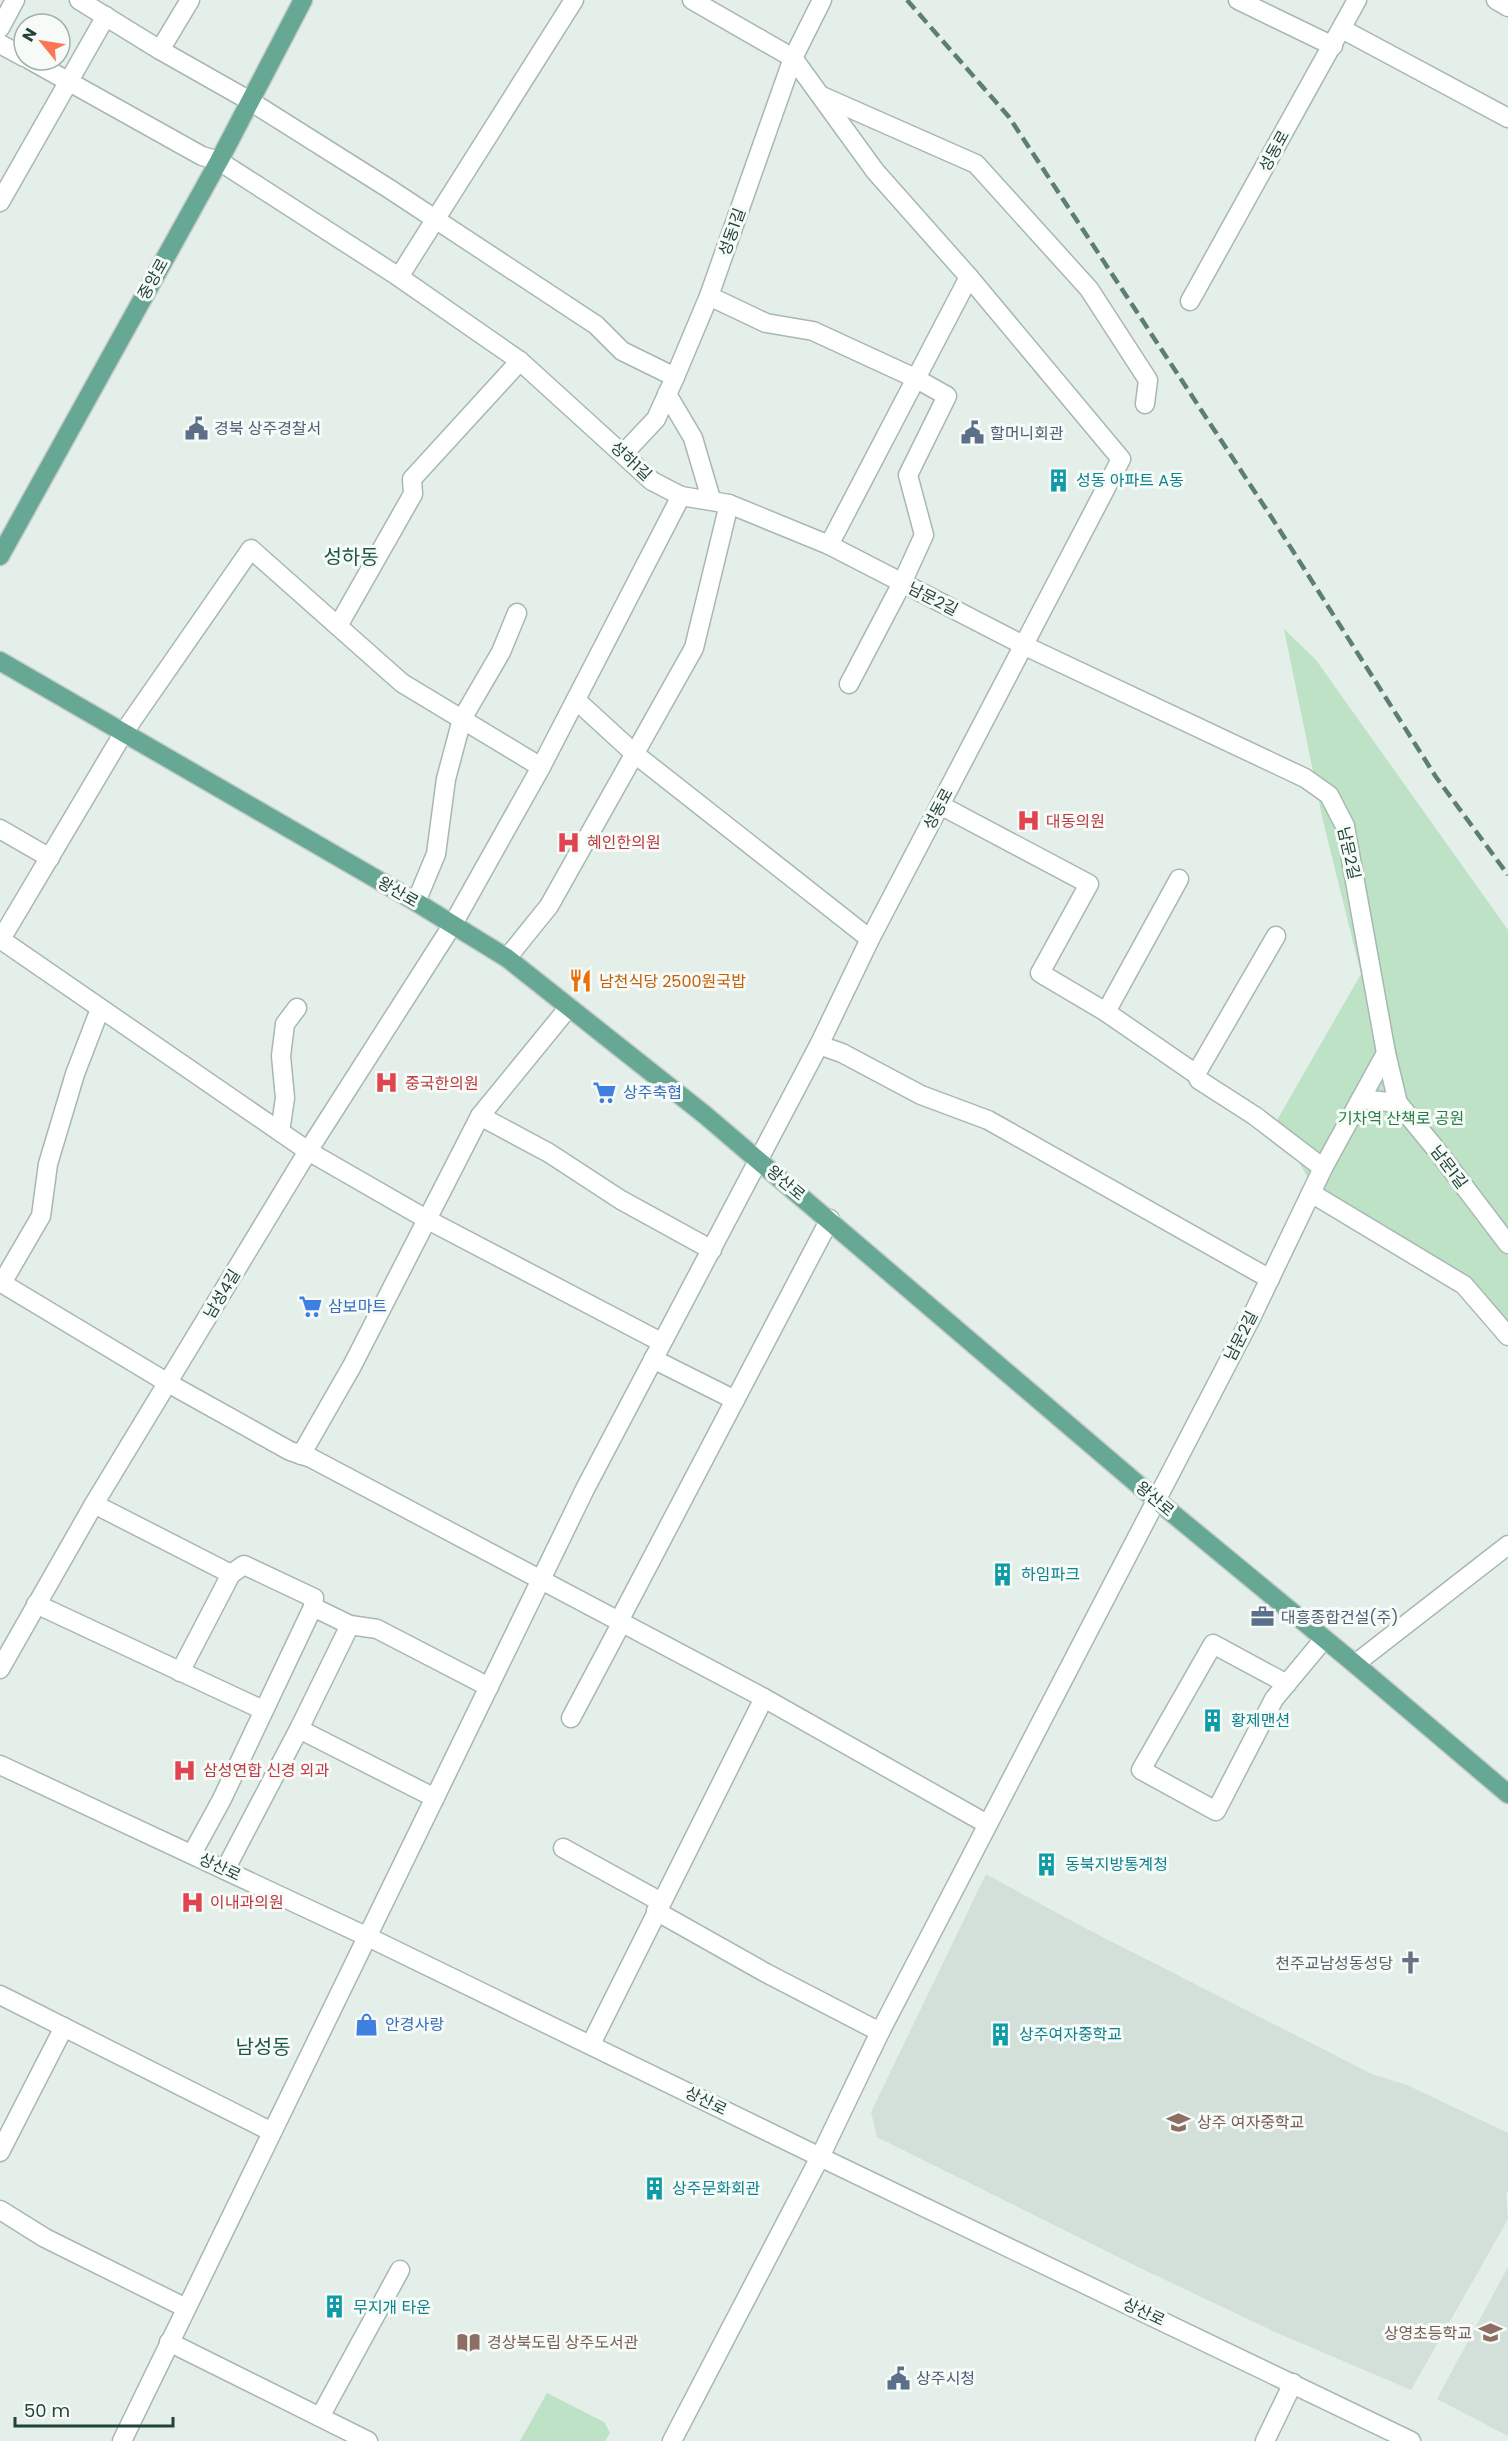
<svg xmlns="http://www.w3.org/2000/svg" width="1508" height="2441" font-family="Poppins,'Noto Sans KR',sans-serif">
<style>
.built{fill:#d3dfd9}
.green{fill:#bde2c5}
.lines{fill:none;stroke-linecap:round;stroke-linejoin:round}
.minor-casing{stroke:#a7b8b1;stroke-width:21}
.major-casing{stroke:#c1cac7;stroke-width:21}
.minor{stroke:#fff;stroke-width:18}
.major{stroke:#66a893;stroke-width:18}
.rail{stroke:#5d7e73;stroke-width:4.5;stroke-dasharray:12 6;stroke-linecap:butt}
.labels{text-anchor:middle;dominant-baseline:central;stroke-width:6;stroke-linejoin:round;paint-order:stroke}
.street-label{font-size:16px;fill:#224338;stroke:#f6fbf8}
.service-label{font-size:16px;fill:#4e5e75;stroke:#f6fbf8;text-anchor:start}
.culture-label{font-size:16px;fill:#0d838f;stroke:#f6fbf8;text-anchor:start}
.health-label{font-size:16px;fill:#be3a42;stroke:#f6fbf8;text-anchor:start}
.food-label{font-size:16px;fill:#c56008;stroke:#f6fbf8;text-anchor:start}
.shop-label{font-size:16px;fill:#366cbe;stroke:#f6fbf8;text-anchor:start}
.park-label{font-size:16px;fill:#297e45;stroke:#f6fbf8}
.worship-label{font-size:16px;fill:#5b616d;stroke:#f6fbf8;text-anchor:end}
.education-label{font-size:16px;fill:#785e54;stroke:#f6fbf8;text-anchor:start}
.quarter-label{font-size:20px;fill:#1c5746;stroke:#f6fbf8}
</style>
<rect width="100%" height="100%" fill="#e5efea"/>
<g class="built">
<path d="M986,1874L1083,1927L1372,2074L1407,2085L1508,2133V2190L1506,2195L1508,2219L1411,2390L1275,2332L1138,2267L877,2137L871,2112Z"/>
<path d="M1508,2267V2436L1437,2399Z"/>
</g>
<g class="green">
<path d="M1284,629L1316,660L1508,930V1331L1459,1273L1316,1192L1276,1122L1361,974L1323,821Z"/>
<path d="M547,2393L604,2422L610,2433L605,2441H520Z"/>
</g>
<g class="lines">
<defs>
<g id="minor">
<path d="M79,0L160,50L250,101L388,188L596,325L622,351L675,377"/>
<path d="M1238,0L1333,46"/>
<path d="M1496,0L1508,7"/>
<path d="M0,28L15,0"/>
<path d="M1342,29L1508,118"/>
<path d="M0,44L24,57"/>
<path d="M160,50L190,0"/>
<path d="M30,60L202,156L219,161L399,277L520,361L652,481L681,496L729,504L829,545L1023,645L1305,778L1329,795L1345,826L1386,1053L1323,1168L1251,1318L880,2032L820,2157L672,2441"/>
<path d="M822,96L976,164L1089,289L1148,380L1145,404"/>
<path d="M0,202L106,16"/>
<path d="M399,277L574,0"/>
<path d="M709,296L766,323L813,331L915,378L947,396L908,475L924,535L902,583L849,684"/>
<path d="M1190,301L1357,0"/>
<path d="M667,394L693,438L711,499"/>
<path d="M624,453L656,419L675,377L709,296L793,58L822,0"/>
<path d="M829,545L969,277"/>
<path d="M338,626L413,494L412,479L520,361"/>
<path d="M576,700L635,754L870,939"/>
<path d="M940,805L1089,884L1040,973L1106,1012L1196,1074L1199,1080L1255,1116L1323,1168"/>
<path d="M0,829L50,858"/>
<path d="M416,902L436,854L446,779L462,719L501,652L517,613"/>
<path d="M0,939L308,1151L428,1220L661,1342"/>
<path d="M0,941L124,732L251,549L402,683L541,767"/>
<path d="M507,958L549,906L694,648L729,504"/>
<path d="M1106,1012L1179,879"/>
<path d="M819,1045L842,1053L921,1095L988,1120L1270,1279"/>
<path d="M1386,1053L1398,1103L1435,1148L1508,1244"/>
<path d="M1196,1074L1276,936"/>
<path d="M1361,1099L1398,1103"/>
<path d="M480,1116L549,1153L621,1200L712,1250"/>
<path d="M280,1132L285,1098L281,1056L285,1024L297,1008"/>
<path d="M1311,1193L1464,1285L1508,1336"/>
<path d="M0,1282L168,1383L290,1451L311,1458L764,1698L987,1824"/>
<path d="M2,1283L41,1216L48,1164L75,1074L100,1009"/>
<path d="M653,1359L735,1400"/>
<path d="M301,1455L352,1366L480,1116L569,1007"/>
<path d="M94,1504L231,1574L244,1565L314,1598L313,1607"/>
<path d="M36,1604L263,1710"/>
<path d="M619,1621L830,1219"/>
<path d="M350,1625L377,1629L489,1687"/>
<path d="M1355,1664L1508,1545"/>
<path d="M0,1669L94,1504L308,1151L453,924L541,767L681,496"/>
<path d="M180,1672L231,1574"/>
<path d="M1287,1684L1213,1644L1141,1770L1216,1811L1274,1699L1324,1639"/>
<path d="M571,1718L622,1622"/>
<path d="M299,1729L435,1798"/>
<path d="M0,1765L368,1937L820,2157L1411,2441"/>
<path d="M563,1848L661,1902"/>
<path d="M192,1854L222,1799L313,1607L350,1625L299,1729L225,1870"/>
<path d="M656,1911L766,1973L880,2032"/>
<path d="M0,1995L272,2132"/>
<path d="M591,2044L764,1698"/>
<path d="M0,2152L64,2027"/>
<path d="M0,2210L45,2238L186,2308"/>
<path d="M169,2342L368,2441"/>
<path d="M320,2417L400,2270"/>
<path d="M122,2441L585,1489L819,1045L870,939L1121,459L969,277L875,171L793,58L692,0"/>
<path d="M1265,2441L1293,2383"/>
</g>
<g id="major">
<path d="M0,556L219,161L303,0"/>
<path d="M0,661L416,902L507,958L705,1115L1155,1499L1355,1664L1508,1794"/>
</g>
</defs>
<use href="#minor" class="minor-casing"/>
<use href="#major" class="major-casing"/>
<use href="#minor" class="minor"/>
<use href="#major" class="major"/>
<path class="rail" d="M907,0L1009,117L1272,518L1436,777L1508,875"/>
</g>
<defs>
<symbol id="civic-bare" viewBox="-9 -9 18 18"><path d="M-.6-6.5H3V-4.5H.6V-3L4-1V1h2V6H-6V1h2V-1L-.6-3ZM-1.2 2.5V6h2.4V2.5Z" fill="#5c6f8a" stroke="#f6fbf8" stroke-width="2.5" paint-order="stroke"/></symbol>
<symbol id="building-bare" viewBox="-9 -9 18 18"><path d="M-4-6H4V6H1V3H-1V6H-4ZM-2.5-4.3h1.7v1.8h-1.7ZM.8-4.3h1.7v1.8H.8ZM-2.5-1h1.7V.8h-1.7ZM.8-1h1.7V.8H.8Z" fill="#0f9aa8" stroke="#f6fbf8" stroke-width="2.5" paint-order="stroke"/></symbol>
<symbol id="hospital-bare" viewBox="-9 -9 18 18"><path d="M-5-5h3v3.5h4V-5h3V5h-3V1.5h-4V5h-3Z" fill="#e0444e" stroke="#f6fbf8" stroke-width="2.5" paint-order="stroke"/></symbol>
<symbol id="restaurant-bare" viewBox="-9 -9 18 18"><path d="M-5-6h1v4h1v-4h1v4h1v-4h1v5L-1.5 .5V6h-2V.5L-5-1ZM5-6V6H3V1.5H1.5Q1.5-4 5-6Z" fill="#e8710a" stroke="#f6fbf8" stroke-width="2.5" paint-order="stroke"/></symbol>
<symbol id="supermarket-bare" viewBox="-9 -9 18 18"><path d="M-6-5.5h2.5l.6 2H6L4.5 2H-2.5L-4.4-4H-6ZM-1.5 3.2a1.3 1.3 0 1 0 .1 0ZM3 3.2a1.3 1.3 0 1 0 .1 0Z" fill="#3f7fe0" stroke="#f6fbf8" stroke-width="2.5" paint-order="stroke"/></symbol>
<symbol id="office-bare" viewBox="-9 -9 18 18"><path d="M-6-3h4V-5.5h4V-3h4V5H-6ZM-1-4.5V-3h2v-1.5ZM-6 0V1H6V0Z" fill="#5c6f8a" stroke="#f6fbf8" stroke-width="2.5" paint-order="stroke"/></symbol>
<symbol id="church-bare" viewBox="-9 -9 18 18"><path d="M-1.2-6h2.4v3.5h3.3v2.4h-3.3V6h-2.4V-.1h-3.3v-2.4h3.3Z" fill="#6b7280" stroke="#f6fbf8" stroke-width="2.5" paint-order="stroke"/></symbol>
<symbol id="shop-bare" viewBox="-9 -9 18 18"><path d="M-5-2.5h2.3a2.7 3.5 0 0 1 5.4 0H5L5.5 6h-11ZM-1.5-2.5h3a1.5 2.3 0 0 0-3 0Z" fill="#3f7fe0" stroke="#f6fbf8" stroke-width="2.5" paint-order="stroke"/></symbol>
<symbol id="school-bare" viewBox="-9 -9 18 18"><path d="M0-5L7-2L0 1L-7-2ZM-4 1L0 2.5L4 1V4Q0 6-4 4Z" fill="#8d6e63" stroke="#f6fbf8" stroke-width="2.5" paint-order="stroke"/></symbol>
<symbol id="library-bare" viewBox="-9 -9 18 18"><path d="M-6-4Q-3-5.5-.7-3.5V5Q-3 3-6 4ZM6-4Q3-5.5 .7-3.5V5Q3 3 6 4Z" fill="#8d6e63" stroke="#f6fbf8" stroke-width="2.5" paint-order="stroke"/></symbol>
</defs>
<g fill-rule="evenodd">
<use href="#civic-bare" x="180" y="412" width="33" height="33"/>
<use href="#civic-bare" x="956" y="416" width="33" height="33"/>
<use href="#building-bare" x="1042" y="464" width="33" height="33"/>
<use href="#hospital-bare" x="1012" y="804" width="33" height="33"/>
<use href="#hospital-bare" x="552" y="826" width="33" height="33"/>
<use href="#restaurant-bare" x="564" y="964" width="33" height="33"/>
<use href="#hospital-bare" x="370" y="1066" width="33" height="33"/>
<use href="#supermarket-bare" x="588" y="1076" width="33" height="33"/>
<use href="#supermarket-bare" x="294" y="1290" width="33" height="33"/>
<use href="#building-bare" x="986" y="1558" width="33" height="33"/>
<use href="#office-bare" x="1246" y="1600" width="33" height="33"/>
<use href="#building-bare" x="1196" y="1704" width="33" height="33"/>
<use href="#hospital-bare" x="168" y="1754" width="33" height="33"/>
<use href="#building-bare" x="1030" y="1848" width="33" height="33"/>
<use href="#hospital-bare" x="176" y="1886" width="33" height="33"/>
<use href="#church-bare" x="1394" y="1946" width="33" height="33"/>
<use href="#shop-bare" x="350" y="2008" width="33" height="33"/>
<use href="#building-bare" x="984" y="2018" width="33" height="33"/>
<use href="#school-bare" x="1162" y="2106" width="33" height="33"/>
<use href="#building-bare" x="638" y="2172" width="33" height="33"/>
<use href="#building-bare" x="318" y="2290" width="33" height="33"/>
<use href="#school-bare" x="1474" y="2316" width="33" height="33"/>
<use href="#library-bare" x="452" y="2326" width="33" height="33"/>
<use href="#civic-bare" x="882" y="2362" width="33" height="33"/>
</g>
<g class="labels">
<g class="street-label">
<text transform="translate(1274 151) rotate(-61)">성동로</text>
<text transform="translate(732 232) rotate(-70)">성동1길</text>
<text transform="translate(153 279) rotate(-61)">중앙로</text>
<text transform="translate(631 461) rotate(43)">성하1길</text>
<text transform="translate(933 599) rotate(27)">남문2길</text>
<text transform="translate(938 809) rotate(-62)">성동로</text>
<text transform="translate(1349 853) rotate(77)">남문2길</text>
<text transform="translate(398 892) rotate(30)">왕산로</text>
<text transform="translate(1449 1167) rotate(53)">남문1길</text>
<text transform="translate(786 1183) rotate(40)">왕산로</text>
<text transform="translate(222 1294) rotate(-59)">남성4길</text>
<text transform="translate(1241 1336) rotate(-63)">남문2길</text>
<text transform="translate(1155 1499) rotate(40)">왕산로</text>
<text transform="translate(220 1867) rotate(25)">상산로</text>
<text transform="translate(706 2101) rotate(26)">상산로</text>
<text transform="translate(1144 2312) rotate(25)">상산로</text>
</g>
<g class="service-label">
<text x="214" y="428">경북 상주경찰서</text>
<text x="990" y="433">할머니회관</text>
<text x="1281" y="1617">대흥종합건설(주)</text>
<text x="916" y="2378">상주시청</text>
</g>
<g class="culture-label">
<text x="1076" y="480">성동 아파트 A동</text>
<text x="1021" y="1574">하임파크</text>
<text x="1231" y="1720">황제맨션</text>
<text x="1065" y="1864">동북지방통계청</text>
<text x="1019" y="2034">상주여자중학교</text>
<text x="672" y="2188">상주문화회관</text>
<text x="353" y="2307">무지개 타운</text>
</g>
<g class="health-label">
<text x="1046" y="821">대동의원</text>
<text x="587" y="842">혜인한의원</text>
<text x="405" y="1083">중국한의원</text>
<text x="203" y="1770">삼성연합 신경 외과</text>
<text x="210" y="1902">이내과의원</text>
</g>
<g class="food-label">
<text x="599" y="981">남천식당 2500원국밥</text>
</g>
<g class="shop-label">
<text x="623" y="1092">상주축협</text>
<text x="328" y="1306">삼보마트</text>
<text x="385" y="2024">안경사랑</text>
</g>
<g class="park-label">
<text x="1401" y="1118">기차역 산책로 공원</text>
</g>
<g class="worship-label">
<text x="1393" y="1963">천주교남성동성당</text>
</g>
<g class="education-label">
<text x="1197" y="2122">상주 여자중학교</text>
<text x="1472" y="2333" text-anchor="end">상영초등학교</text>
<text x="487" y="2342">경상북도립 상주도서관</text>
</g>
<g class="quarter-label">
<text x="351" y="557">성하동</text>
<text x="263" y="2047">남성동</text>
</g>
</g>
<g transform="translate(42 42) rotate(300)"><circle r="28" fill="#f6fbf8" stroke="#a1b1ab" stroke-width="1.5"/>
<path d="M0-4.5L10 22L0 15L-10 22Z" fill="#fc7656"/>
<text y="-9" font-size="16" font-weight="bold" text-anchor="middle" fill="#224338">N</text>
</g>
<path d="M15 2417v9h158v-9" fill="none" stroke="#224338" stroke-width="3"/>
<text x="24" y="2417" font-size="18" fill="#224338" stroke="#f6fbf8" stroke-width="4.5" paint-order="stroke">50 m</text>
</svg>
